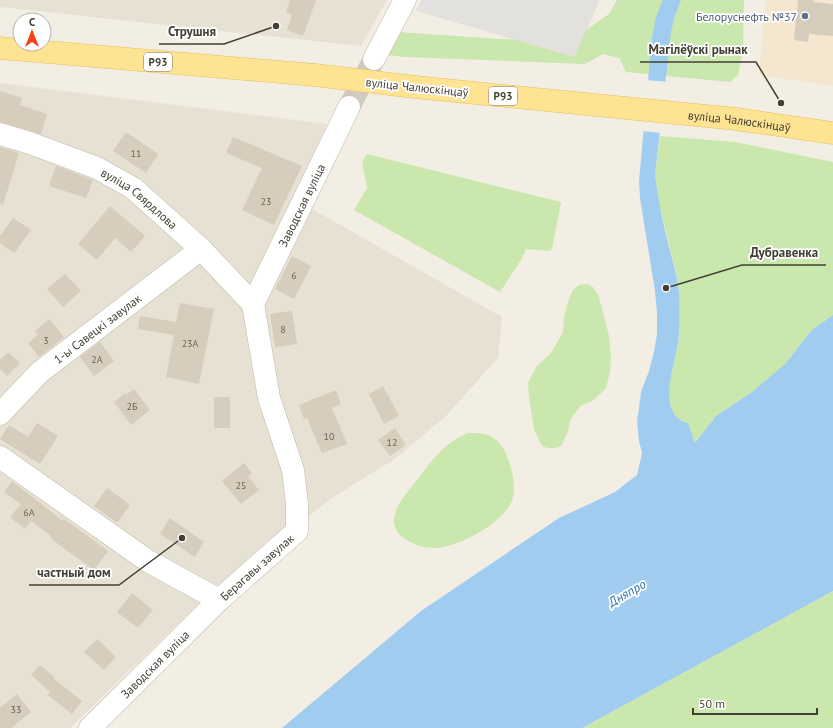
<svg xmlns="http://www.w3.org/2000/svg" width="833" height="728" font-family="'PT Sans',sans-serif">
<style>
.residential{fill:#e6e1d2}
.commercial{fill:#f4e6cf}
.green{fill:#cae7ad}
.parking{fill:#e3e1dd}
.water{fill:#a0ccef}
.pier{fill:#f2eee4}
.building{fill:#d7cdbd}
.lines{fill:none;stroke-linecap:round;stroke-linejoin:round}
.minor-tunnel{stroke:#cfcbc1;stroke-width:22;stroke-dasharray:22 11;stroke-linecap:butt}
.minor-casing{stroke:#c0b9aa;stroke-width:23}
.major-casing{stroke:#e2c162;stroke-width:23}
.minor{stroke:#fff;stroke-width:22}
.major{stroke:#fde392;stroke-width:22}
.major-bridge-casing{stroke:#e2c162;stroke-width:23;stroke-linecap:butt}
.major-bridge{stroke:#fde392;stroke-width:22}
.service-dot{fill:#5c6f8a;stroke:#fff;stroke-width:1.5}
.labels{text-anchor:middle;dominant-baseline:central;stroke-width:3.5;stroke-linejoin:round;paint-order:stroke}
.number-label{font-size:10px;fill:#696256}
.shield{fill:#fff;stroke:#7c7971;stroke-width:1}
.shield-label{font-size:11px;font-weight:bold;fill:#443f34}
.service-label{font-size:12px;fill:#4e5e75;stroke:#fff;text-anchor:end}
.street-label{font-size:12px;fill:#443f34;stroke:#fff}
.water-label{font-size:13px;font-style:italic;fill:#2f74af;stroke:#fff}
.leader{fill:none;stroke:#443f34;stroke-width:1.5}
.callout-dot{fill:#443f34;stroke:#fff;stroke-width:1.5}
.callout-label{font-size:13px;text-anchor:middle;font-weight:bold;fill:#443f34;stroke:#fff;stroke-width:3.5;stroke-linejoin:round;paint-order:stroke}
</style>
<rect width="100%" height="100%" fill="#f2eee4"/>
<g class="residential">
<path d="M0,0H387L361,46L0,7Z"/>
<path d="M0,83L327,124L293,198L502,317L498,358L444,418L393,460L332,498L200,602L70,728H0Z"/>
</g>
<path class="commercial" d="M766,0H833V86L759,75Z"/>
<g class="green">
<path d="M617,0H744L743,50L738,75L730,82L626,72L619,58L603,54L585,64L405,57L386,55L399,32L499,39L570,41L609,14Z"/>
<path d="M660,136L735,142L833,162V315L812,330L785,364L752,392L716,416L695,443L688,423L679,419L672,411L669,395L670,380L679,338L680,312L679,291L675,269L657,195L655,175Z"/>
<path d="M367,154L561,202L552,249L549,251L526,249L521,260L500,292L354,210L367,188L362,162Z"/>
<path d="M587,284L593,287L599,297L609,336L611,356L610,372L606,388L594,400L580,406L571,419L568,431L561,446C553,449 549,449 542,446L534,430L529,396L528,383L536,367L551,353L563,332L564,318L568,302L573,290L579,285Z"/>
<path d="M468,433C478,433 487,433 495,439C508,448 517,482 513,497C508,521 458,548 435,548C424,548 414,545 404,538C380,521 405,495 418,479C433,459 444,443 468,433Z"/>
<path d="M833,591V728H582Z"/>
</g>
<path class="parking" d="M421,0H600L574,57L416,11Z"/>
<path class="water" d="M663,0H681L675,15L671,32L655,175C658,199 663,224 669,247C673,262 677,276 679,292C680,306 680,320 679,334C678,356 658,403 679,419C681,421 685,422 688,423L695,443L716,416L752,392L785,364L812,330L833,315V591L582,728H282L421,611L559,518L615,492L637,475L642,453L639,441L637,420L639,408L641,392L649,371L654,352L657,334V314L655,291L640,198L639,181L652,37L656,17Z"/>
<path class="pier" d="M646,80L668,82L662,133L641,131Z"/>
<g class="building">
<path d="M290,0H316L303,36L287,30L292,15L286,12Z"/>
<path d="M798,0H813V2L833,4V36L809,34L808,42L794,40Z"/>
<path d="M0,91L22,98L20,105L47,114L41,134L0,122Z"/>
<path d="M126,132L158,154L146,173L113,151Z"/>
<path d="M233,137L302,166L274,225L242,210L262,168L226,153Z"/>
<path d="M0,147L19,153L3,205L0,204Z"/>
<path d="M56,166L93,180L86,198L49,186Z"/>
<path d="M110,206L145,236L131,252L115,238L97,260L78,244Z"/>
<path d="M13,218L31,230L14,253L0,243V236Z"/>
<path d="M292,256L311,266L294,299L275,289Z"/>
<path d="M65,274L81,291L63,307L47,289Z"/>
<path d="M180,303L214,309L199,384L166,377L174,335L138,329L140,316L176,322Z"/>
<path d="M292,311L297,344L275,347L270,314Z"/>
<path d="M49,319L64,337L39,357L28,343L38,335L35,331Z"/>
<path d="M100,342L114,361L94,376L80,357Z"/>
<path d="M8,352L20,363L7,376L0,369V360Z"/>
<path d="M383,386L399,416L384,424L369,394Z"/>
<path d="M134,389L150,410L131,425L114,402L125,393L126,395Z"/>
<path d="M336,390L341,404L332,408L347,444L322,453L307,418L304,419L299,405Z"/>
<rect x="214" y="397" width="16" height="31"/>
<path d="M37,423L58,436L40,464L0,439L9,425L28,437Z"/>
<path d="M395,428L406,445L390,456L378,440Z"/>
<path d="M244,463L252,473L248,476L259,490L241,504L222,481Z"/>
<path d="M12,481L63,521L64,519L108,551L94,570L50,538L51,536L31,521L25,529L10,517L21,504L4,492Z"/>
<path d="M107,488L130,505L117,523L94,506Z"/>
<path d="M170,518L204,542L195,557L160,534Z"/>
<path d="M132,593L153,610L138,628L117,612Z"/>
<path d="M97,639L116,657L104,670L84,652Z"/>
<path d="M40,665L55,678L54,679L82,701L72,714L48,695L50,692L31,675Z"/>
<path d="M17,694L31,712L11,728H0V708Z"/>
</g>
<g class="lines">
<path class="minor-tunnel" d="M349,107L374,59"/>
<defs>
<g id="minor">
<path d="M374,59L405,0"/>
<path id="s1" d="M0,134L30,143L97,168L133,188L201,249L253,304"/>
<path id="s2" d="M253,304L349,107"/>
<path id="s3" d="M0,414L40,372L201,249"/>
<path id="s4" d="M0,457L148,561L219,600L297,531V504L293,470L269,398L253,304"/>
<path id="s5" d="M90,728L219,600"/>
</g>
<g id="major">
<path d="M0,48L315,75"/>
<path id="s6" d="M415,87L736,119L833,133"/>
</g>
</defs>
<use href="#minor" class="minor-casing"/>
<use href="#major" class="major-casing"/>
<use href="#minor" class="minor"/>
<use href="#major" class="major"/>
<defs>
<path id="major-bridge" d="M315,75L415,87"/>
</defs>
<use href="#major-bridge" class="major-bridge-casing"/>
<use href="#major-bridge" class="major-bridge"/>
</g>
<circle class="service-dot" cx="805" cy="16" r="4"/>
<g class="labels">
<g class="number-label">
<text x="136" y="153">11</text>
<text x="266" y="201">23</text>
<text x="294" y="275">6</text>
<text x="283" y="329">8</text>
<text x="46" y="340">3</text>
<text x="190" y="343">23А</text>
<text x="97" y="359">2А</text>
<text x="132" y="406">2Б</text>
<text x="329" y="436">10</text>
<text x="392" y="442">12</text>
<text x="241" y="485">25</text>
<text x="29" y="512">6А</text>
<text x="16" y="709">33</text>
</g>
<g class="shield">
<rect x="144" y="53" width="28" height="18" rx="3"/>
<rect x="489" y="87" width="28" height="18" rx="3"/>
</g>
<g class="shield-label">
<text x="158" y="62">Р93</text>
<text x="503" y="96">Р93</text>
</g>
<g class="service-label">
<text x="797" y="16">Белоруснефть №37</text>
</g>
<g class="street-label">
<text transform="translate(417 87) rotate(6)">вуліца Чалюскінцаў</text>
<text stroke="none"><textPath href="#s6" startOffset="326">вуліца Чалюскінцаў</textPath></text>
<text stroke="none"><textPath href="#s1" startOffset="155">вуліца Свярдлова</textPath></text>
<text stroke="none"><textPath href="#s2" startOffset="110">Заводская вуліца</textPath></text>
<text stroke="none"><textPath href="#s3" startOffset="130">1-ы Савецкі завулак</textPath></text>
<text stroke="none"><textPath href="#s4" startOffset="312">Берагавы завулак</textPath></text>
<text stroke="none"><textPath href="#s5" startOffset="91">Заводская вуліца</textPath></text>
</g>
<g class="water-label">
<text transform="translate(627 593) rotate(-30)">Дняпро</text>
</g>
</g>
<path class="leader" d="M276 26L224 44H159M781 103L756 62H640M666 288L742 265H826M182 538L119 585H29"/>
<g class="callout-dot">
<circle cx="276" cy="26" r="4"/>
<circle cx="781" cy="103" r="4"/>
<circle cx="666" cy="288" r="4"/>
<circle cx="182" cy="538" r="4"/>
</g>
<g class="callout-label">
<text x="192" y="36">Струшня</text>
<text x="698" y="54">Магілёўскі рынак</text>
<text x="784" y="257">Дубравенка</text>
<text x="74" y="577">частный дом</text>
</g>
<g transform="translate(32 32)"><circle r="19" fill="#ffffff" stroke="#b4b2ae"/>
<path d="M0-3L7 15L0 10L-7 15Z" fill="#f84015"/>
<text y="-6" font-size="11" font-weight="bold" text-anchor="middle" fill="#443f34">С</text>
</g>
<path d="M693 708v6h124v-6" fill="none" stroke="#443f34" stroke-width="2"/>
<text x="699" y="708" font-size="12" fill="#443f34" stroke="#ffffff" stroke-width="3" paint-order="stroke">50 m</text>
</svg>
